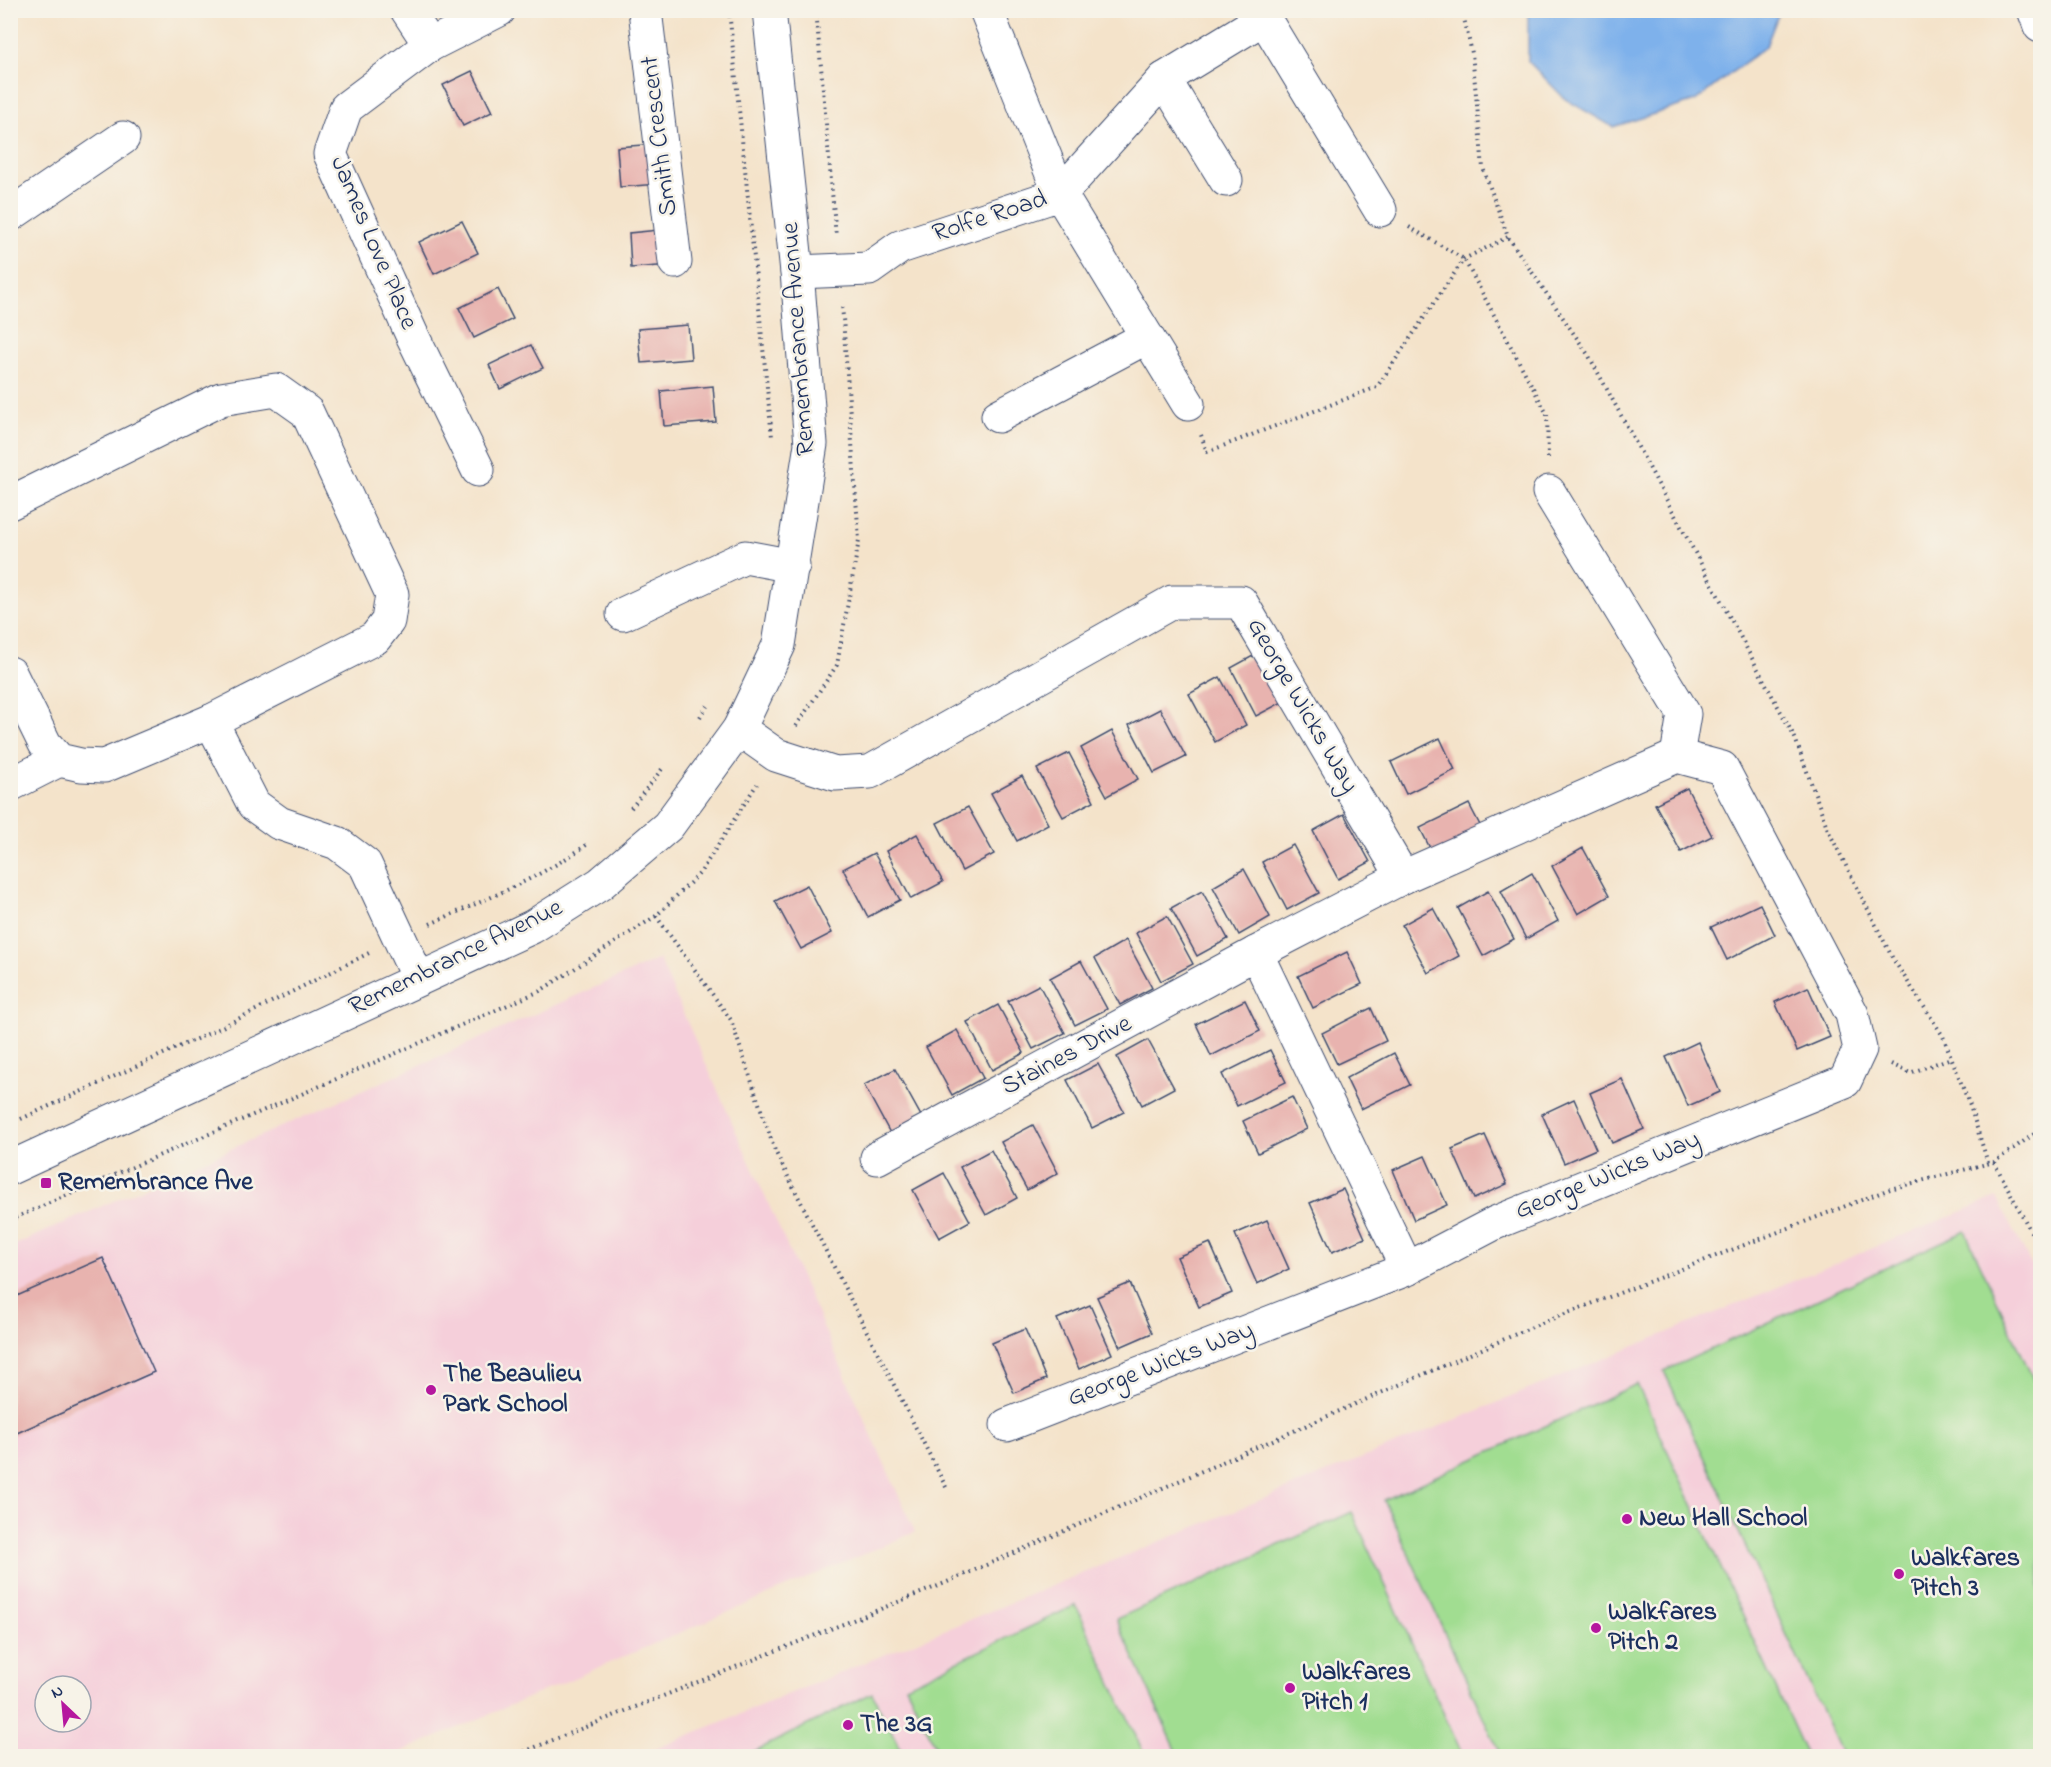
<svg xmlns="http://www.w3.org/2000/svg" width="2051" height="1767" font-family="'Indie Flower',sans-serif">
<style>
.built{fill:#f5cfda;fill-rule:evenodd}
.green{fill:#a1dd91;stroke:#5e8678;stroke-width:1.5}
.water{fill:#7eb1eb;stroke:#4c70a4;stroke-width:1.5}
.building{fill:#e8b3af}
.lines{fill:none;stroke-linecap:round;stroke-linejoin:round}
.street-casing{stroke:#3c4a6e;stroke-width:35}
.path{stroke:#3c4a6e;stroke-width:4;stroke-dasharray:1.5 4.5;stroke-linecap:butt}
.street{stroke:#fff;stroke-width:33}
.poi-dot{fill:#b5179e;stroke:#f7f3e8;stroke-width:2}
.labels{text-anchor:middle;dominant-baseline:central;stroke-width:5;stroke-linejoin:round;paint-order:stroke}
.street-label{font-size:26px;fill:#1b2f5e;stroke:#f7f3e8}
.poi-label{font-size:26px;font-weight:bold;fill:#1b2f5e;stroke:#f7f3e8;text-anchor:start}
</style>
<rect width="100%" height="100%" fill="#f7f3e8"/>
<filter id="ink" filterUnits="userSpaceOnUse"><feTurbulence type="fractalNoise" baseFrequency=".0167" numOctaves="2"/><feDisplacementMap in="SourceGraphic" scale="12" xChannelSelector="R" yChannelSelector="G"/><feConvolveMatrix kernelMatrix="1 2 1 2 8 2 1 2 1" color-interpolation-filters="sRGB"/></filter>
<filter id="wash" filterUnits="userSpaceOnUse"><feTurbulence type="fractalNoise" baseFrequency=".008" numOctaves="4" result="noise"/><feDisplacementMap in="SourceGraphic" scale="24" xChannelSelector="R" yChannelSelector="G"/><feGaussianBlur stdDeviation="1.35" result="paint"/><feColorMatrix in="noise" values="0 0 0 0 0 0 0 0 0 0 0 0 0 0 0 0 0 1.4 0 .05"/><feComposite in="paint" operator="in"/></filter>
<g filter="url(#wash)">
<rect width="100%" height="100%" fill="#f4e3ca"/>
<g class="built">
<path d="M659,959L915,1532L392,1756H11L10,1247ZM45,1686H81V1722H45Z"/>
<path d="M1997,1197L2040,1282V1756H638Z"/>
</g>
<g class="green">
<path d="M1965,1231L2040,1394V1754L2035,1756H1843L1664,1371Z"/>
<path d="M1637,1384L1807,1756H1501L1384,1500Z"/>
<path d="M1352,1512L1463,1756H1179L1116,1619Z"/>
<path d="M1076,1605L1145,1756H940L906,1686Z"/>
<path d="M872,1693L904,1756H745Z"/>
</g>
<path class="water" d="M1780,10L1766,46L1695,101L1613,127L1565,99L1528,61V11Z"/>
<g id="blocks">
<g class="building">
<path d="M472,71L492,112L463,126L443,85Z"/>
<path d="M656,144L659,184L620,187L617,147Z"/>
<path d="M462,221L478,253L434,274L419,242Z"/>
<path d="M669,229L672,265L631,268L629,233Z"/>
<path d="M498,289L513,319L474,338L459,308Z"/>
<path d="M688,325L691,359L641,363L638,329Z"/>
<path d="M531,345L543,368L500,389L489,365Z"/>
<path d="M713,386L716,422L664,426L661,391Z"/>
<path d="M1262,651L1288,699L1256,716L1231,668Z"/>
<path d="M1220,677L1246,725L1215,742L1189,694Z"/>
<path d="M1160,709L1186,757L1154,773L1129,725Z"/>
<path d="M1112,731L1138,779L1107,796L1081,748Z"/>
<path d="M1440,738L1455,770L1406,794L1391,762Z"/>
<path d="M1069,753L1094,801L1063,817L1037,769Z"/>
<path d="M1022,776L1048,824L1017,841L991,793Z"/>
<path d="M1687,788L1712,836L1681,852L1655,804Z"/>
<path d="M1469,804L1485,835L1436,860L1420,828Z"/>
<path d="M968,807L994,854L962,871L937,823Z"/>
<path d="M1344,814L1370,862L1338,879L1313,831Z"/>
<path d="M917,834L943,882L911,899L886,851Z"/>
<path d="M1293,845L1319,893L1287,910L1262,862Z"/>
<path d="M1583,848L1609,896L1578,914L1552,866Z"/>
<path d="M874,853L900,900L868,917L843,869Z"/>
<path d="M1244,869L1270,917L1239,935L1213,887Z"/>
<path d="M1532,873L1558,921L1526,939L1501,891Z"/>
<path d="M807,885L832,933L801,949L775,901Z"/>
<path d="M1202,891L1228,939L1197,956L1171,908Z"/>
<path d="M1488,891L1514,939L1483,956L1458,908Z"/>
<path d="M1760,904L1775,935L1727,960L1711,927Z"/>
<path d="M1433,908L1459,956L1428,973L1402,925Z"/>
<path d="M1167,916L1193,964L1161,981L1136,933Z"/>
<path d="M1126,940L1152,988L1120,1005L1095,958Z"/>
<path d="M1347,952L1362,984L1313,1008L1298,976Z"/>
<path d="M1081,961L1107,1009L1075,1025L1050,978Z"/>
<path d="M1039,985L1065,1033L1033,1049L1008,1001Z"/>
<path d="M1808,987L1830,1037L1797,1051L1775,1002Z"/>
<path d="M1245,1000L1260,1031L1211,1056L1196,1024Z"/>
<path d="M998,1005L1024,1053L992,1070L967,1022Z"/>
<path d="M1371,1008L1386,1041L1337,1064L1322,1033Z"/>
<path d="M957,1030L983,1078L952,1095L926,1047Z"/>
<path d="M1148,1040L1174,1088L1142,1105L1117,1057Z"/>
<path d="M1698,1042L1720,1092L1688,1106L1666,1057Z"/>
<path d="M1270,1050L1286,1082L1237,1106L1222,1074Z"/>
<path d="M1394,1053L1410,1085L1361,1109L1346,1078Z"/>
<path d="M1098,1064L1124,1112L1092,1128L1067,1080Z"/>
<path d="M895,1069L921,1116L890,1133L864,1085Z"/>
<path d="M1622,1079L1644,1129L1612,1143L1590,1093Z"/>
<path d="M1292,1097L1307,1129L1258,1153L1243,1121Z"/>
<path d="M1574,1099L1596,1149L1564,1163L1542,1114Z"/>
<path d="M1033,1125L1058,1173L1027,1190L1001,1142Z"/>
<path d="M1485,1135L1507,1184L1474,1199L1452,1149Z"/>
<path d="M991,1150L1017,1198L986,1215L960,1167Z"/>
<path d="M1425,1156L1447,1205L1414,1220L1393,1170Z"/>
<path d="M944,1173L970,1221L939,1238L913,1190Z"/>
<path d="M1343,1189L1365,1238L1332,1252L1310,1203Z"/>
<path d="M1267,1220L1289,1269L1257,1284L1235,1234Z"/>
<path d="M1210,1243L1232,1293L1199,1307L1177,1257Z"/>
<path d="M103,1258L154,1372L10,1436V1299Z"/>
<path d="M1130,1283L1152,1333L1120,1347L1097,1297Z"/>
<path d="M1090,1305L1112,1354L1079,1369L1057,1319Z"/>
<path d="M1025,1329L1046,1379L1014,1393L992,1343Z"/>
</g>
</g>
</g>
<g filter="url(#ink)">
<use href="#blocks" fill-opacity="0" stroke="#3c4a6e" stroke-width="1.5"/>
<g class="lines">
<defs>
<g id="street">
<path d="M407,10L430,45"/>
<path d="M645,10L675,262"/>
<path d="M986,10L1060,194L1164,79L1264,18L1260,10"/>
<path d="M2034,10L2040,26"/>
<path d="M1264,18L1380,210"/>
<path d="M1164,79L1226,180"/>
<path d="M10,215L123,138"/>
<path d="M797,272L869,269L900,247L1060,194L1188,404"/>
<path d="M998,416L1147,337"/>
<path d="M478,470L412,335L330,154L346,108L430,45L499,10"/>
<path d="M1549,492L1684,714L1677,756"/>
<path d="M10,503L221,399L276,390L307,412L392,594L388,621L375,638L211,721"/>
<path d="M623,614L745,557L793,566"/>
<path d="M10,673L45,744L59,760L81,765L104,766L211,721L254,805L279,823L337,843L365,864L418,978"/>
<path d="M739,729L776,755L835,774L870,772L1172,602H1241L1403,877L1677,756L1722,768L1852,1014L1860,1049L1845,1081L1495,1223L1407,1269L1007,1425"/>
<path d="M10,785L59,760"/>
<path d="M1256,953L1407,1269"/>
<path d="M877,1158L1256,953L1403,877"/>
<path d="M10,1168L532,927L600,884L668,826L739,729L779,645L811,444L797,272L769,10"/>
</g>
</defs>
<use href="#street" class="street-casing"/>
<g class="path">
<path d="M729,10L772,437"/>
<path d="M816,10L836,237"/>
<path d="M1462,10L1472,53L1483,168L1508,237L1589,356L1795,738L1828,830L1893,959L1943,1036L1970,1106L1988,1163"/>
<path d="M1409,227L1464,259L1547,414L1548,458"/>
<path d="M1201,435L1207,452L1377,387L1464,259L1508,237"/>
<path d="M700,717L709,703"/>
<path d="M796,726L837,665L859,540L842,304"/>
<path d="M631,808L662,769"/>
<path d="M656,916L731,1020L775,1151L948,1491"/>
<path d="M430,924C484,900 541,878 589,843"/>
<path d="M1891,1064L1910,1073L1951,1058"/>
<path d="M10,1124L216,1030L369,953"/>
<path d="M1994,1162L2040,1249"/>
<path d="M10,1220L540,991L656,916L700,873L757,784"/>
<path d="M513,1756L938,1586L1539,1324L1890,1189L1994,1162L2040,1130"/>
</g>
<use href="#street" class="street"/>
</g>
</g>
<g class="poi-dot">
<rect x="40" y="1177" width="12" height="12" rx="3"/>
<circle cx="431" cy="1390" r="6"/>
<circle cx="1627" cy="1519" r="6"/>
<circle cx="1899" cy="1574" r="6"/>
<circle cx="1596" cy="1628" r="6"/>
<circle cx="1290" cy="1688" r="6"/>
<circle cx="848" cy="1725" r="6"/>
</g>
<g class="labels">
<g class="street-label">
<text transform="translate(660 136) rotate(-97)">Smith Crescent</text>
<text transform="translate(990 217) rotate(-18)">Rolfe Road</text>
<text transform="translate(373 243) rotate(67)">James Love Place</text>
<text transform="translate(799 339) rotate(-94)">Remembrance Avenue</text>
<text transform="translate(1302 706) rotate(60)">George Wicks Way</text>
<text transform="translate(456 958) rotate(-26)">Remembrance Avenue</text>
<text transform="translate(1067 1056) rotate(-28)">Staines Drive</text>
<text transform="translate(1608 1176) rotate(-22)">George Wicks Way</text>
<text transform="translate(1161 1365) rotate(-21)">George Wicks Way</text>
</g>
<g class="poi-label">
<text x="58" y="1183">Remembrance Ave</text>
<text x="443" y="1375">The Beaulieu<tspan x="443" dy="30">Park School</tspan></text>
<text x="1639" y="1519">New Hall School</text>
<text x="1911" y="1559">Walkfares<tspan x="1911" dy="30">Pitch 3</tspan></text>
<text x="1608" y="1613">Walkfares<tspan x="1608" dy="30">Pitch 2</tspan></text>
<text x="1302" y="1673">Walkfares<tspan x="1302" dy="30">Pitch 1</tspan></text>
<text x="860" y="1725">The 3G</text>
</g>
</g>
<rect width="2051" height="1767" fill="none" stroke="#f7f3e8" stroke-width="36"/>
<g transform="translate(63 1704) rotate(334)"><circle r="28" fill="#f7f3e8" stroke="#9fa5b1" stroke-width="1.5"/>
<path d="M0-4.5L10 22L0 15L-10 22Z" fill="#b5179e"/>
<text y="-9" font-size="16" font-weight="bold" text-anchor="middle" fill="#1b2f5e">N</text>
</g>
</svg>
